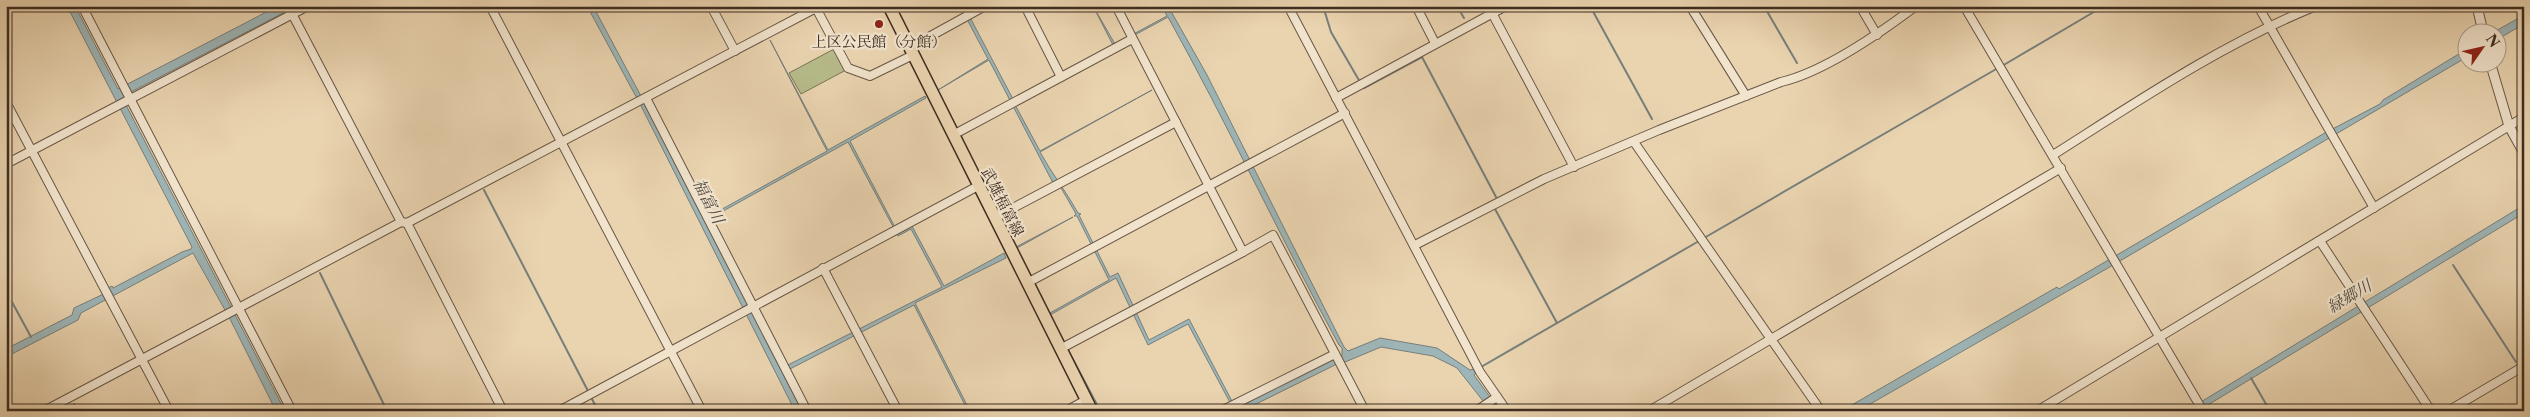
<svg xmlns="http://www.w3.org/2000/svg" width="2530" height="417" font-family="'Libre Caslon Text','Noto Serif JP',serif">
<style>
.green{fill:#b7bc8b;stroke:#7a7456}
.water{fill:#9db5b7;stroke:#777f7b;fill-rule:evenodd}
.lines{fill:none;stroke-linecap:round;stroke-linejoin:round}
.stream{stroke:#777f7b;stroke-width:2}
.minor-casing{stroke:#685746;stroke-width:10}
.tertiary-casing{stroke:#685746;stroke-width:11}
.primary-casing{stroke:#3d2d22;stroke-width:14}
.minor{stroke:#f1e3cc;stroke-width:8}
.tertiary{stroke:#f1e3cc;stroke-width:9}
.primary{stroke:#ead4b0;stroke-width:11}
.poi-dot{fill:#8f2418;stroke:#f1e3cc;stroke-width:2}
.labels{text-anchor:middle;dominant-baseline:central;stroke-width:4.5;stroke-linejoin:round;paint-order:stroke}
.poi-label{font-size:15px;fill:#3d2d22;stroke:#f1e3cc}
.street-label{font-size:15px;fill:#3d2d22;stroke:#f1e3cc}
.water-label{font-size:16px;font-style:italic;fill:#504840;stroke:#f1e3cc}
</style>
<rect width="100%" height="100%" fill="#ead4b0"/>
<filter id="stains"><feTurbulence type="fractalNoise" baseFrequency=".004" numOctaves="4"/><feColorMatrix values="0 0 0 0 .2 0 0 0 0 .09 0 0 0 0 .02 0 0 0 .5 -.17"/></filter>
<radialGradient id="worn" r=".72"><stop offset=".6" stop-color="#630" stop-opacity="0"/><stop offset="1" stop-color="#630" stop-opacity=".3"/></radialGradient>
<path class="green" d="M834,49L846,70L801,94L789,73Z"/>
<g class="water">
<path d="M67,6H75L118,89L278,6H289L284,9L285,12L125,95L126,105L285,411H276L230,319L193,253L81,313L78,320L6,357V349L72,315L74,308L110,291L108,288L112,286L113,288L182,252L191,249L192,247Z"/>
<path d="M587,6H593L706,218L827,151L770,40L828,150L925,96L926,98L850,141L898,233L912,226L944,286L1004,253L1006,258L915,303L970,411H968L914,305L788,370L803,411H795L640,104ZM848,142L898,236L911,229L942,287L786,366L707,220Z"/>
<path d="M960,6H964L1013,99L1113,45L1093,6L1115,44L1167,16L1162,6H1168L1207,75L1344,347L1348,351L1380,338L1437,348L1470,370L1474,369L1476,373L1474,375L1500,411H1491L1457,368L1433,356L1381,347L1345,362L1342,359L1337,364L1242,411H1228L1233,408L1188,324L1148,345L1116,278L1050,315L1101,411H1098L1016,247L1073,217L1017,248L1050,313L1109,280L1077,216H1074L1076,214L1060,186L1053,183L989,60L938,90L988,59ZM1168,17C1228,125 1280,237 1339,345L1342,348V356L1334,360L1333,358L1235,407L1189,319L1149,340L1118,273L1110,277L1079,215L1081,214L1078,213C1066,191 1052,174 1040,152L1152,90L1040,151L1013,101Z"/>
<path d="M2524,15V24L2498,39V32H2494Z"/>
<path d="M2467,49V57L2108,268L1858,411L1843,410L2057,287L2059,289L2323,134L2380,104L2383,100Z"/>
<path d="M2524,205V213L2198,411H2186Z"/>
</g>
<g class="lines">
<g class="stream">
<path d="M1323,6L1331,32L1360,82"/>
<path d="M1457,6L1464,18"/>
<path d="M1590,6L1652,119"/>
<path d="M1764,6L1797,63"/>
<path d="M2002,66L2104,6"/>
<path d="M1362,86L1364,88L1422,57L1496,197"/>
<path d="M484,190L588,391"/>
<path d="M1495,209L1557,323"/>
<path d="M1704,238L1998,68"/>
<path d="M2453,265L2516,362"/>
<path d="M320,273L387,411"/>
<path d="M6,291L31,337"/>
<path d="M1481,367L1699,241"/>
<path d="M2251,378L2270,411"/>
<path d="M2519,384L2524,393"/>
<path d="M592,399L598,411"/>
<path d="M74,404L78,411"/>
</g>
<defs>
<g id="minor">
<path d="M82,6L292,411"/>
<path d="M288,6L401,222"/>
<path d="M490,6L702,411"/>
<path d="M711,6L735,51"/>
<path d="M1025,6L1061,77"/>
<path d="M1288,6L1480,372L1507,411"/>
<path d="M1416,6L1435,43"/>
<path d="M1690,6L1746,96"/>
<path d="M1860,6L1877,35"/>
<path d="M1964,6L2203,411"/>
<path d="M2258,6L2374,208"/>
<path d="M1492,13L1574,167"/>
<path d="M909,48L985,6"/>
<path d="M646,98L807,411"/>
<path d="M1336,98L1506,6"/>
<path d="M6,102L169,411"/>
<path d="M953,135L1132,39"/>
<path d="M1634,142L1821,411"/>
<path d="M2053,155C2138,101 2222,44 2316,6"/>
<path d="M6,164L308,6"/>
<path d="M994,218L1176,122"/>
<path d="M407,223L503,411"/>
<path d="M2320,241L2431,411"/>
<path d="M1415,245L1544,179L1659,130L1781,82C1824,72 1880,33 1916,6"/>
<path d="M1243,252L1273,235L1365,411"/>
<path d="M823,268L898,411"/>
<path d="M1027,283L1345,113"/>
<path d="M1060,349L1243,252L1116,6"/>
<path d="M44,411L401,222L407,223L816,8L848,68L870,76L913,55"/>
<path d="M559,411L978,186"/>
<path d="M1066,411L1086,400"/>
<path d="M1221,411L1335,354"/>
<path d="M1476,411L1497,397"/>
<path d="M1649,411L2061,168"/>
<path d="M2037,411L2524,117"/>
<path d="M2448,411L2524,366"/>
</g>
<g id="tertiary">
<path d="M2477,6L2483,32"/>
<path d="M2490,62L2509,126L2524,153"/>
</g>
<path id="primary" d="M889,6L1092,411"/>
</defs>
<use href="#minor" class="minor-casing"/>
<use href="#tertiary" class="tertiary-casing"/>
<use href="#primary" class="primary-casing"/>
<use href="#minor" class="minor"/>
<use href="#tertiary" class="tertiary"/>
<use href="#primary" class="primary"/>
</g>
<circle class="poi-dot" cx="879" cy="24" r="5"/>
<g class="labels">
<g class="poi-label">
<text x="879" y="41">上区公民館（分館）</text>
</g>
<g class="street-label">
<text transform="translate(1003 202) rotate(63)">武雄福富線</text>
</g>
<g class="water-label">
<text transform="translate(709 201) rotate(63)">福富川</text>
<text transform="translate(2349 296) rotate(-31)">緑郷川</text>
</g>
</g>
<rect width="2530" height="417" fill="none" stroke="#ead4b0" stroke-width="25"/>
<rect x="8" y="8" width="2515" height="402" fill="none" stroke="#3d2d22" stroke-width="2.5"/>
<rect x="12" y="12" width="2505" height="392" fill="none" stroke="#3d2d22"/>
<g transform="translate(2482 48) rotate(56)"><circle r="24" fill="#f1e3cc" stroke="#a99a88"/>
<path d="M0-4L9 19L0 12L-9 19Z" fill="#8f2418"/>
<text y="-8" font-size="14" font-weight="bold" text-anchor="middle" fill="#3d2d22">N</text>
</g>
<rect width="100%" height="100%" filter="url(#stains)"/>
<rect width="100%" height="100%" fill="url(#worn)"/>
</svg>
